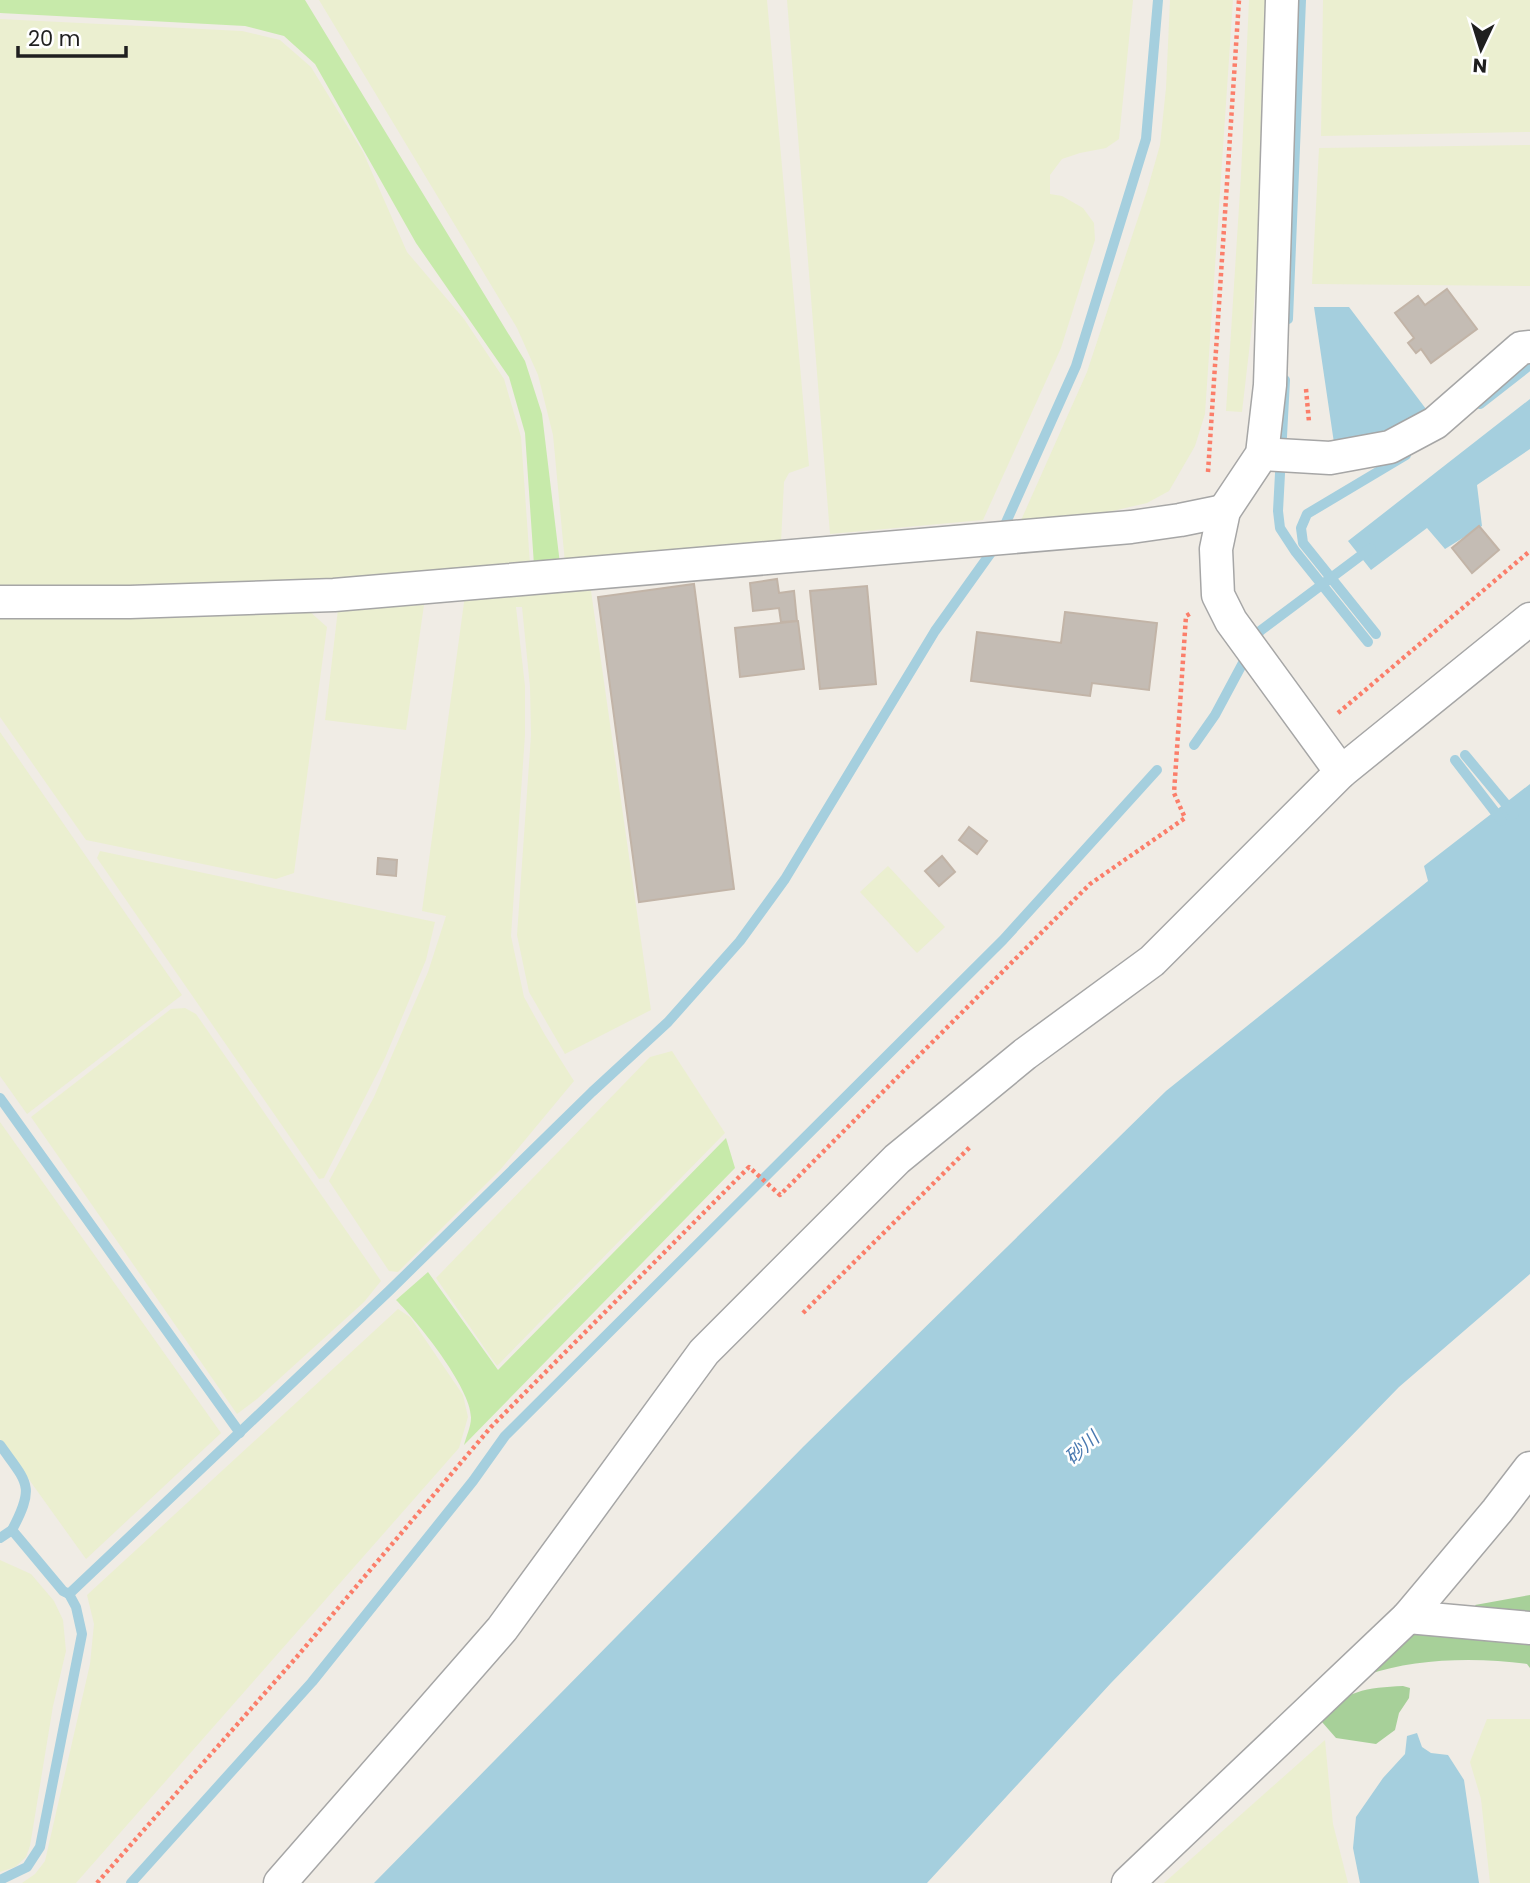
<svg xmlns="http://www.w3.org/2000/svg" width="1530" height="1883" font-family="Poppins,'Noto Sans JP',sans-serif">
<style>
.farmland{fill:#ebefd0}
.grass{fill:#c7eaaa}
.forest{fill:#a7d099}
.water{fill:#a5cfde}
.lines{fill:none;stroke-linecap:round;stroke-linejoin:round}
.stream{stroke:#a5cfde;stroke-width:10}
.building{fill:#c4bcb4;stroke:#c2b4a7;stroke-width:2}
.minor-casing{stroke:#a6a6a6;stroke-width:35}
.path{stroke:#fb7e6a;stroke-width:4.5;stroke-dasharray:3.5 3.5;stroke-linecap:butt}
.minor{stroke:#fff;stroke-width:32}
.labels{text-anchor:middle;dominant-baseline:central;stroke-width:5;stroke-linejoin:round;paint-order:stroke}
.water-label{font-size:19px;font-style:italic;fill:#4979b0;stroke:#fff}
</style>
<rect width="100%" height="100%" fill="#f0ece5"/>
<g class="farmland">
<path d="M319,0H767L809,466L789,473L784,482L781,543L565,563L553,435L538,375L517,328Z"/>
<path d="M787,0H1133L1119,139L1106,148L1080,153L1062,159L1050,175V194L1062,196L1083,208L1094,223L1095,240L1061,348L983,520L830,534Z"/>
<path d="M1170,0H1233L1205,414L1195,446L1169,491L1147,503L1087,517L1018,527L1087,372L1147,191L1160,145L1166,88Z"/>
<path d="M1249,0H1273L1270,81L1253,317L1242,412L1226,411L1241,175Z"/>
<path d="M1323,0H1530V132L1321,136Z"/>
<path d="M0,19L242,31L280,40L311,67L363,152L407,252L464,319L504,379L521,437L530,564L338,579L124,588L0,591Z"/>
<path d="M1530,145V286L1312,284L1319,148Z"/>
<path d="M590,584L651,1010L565,1054L529,992L517,935L531,735L530,687L522,607H516L525,686V735L511,936L524,997L545,1035L574,1081L500,1170L398,1272L389,1271L329,1181L374,1097L428,972L446,916L422,911L465,595Z"/>
<path d="M424,605L406,730L325,720L338,609Z"/>
<path d="M308,610L327,627L294,873L276,879L86,840L0,717V614Z"/>
<path d="M0,732L182,995L27,1114L0,1076Z"/>
<path d="M100,851L435,922L426,960L385,1058L324,1178L319,1179L97,858Z"/>
<path d="M888,866L945,927L917,953L860,892Z"/>
<path d="M185,1008L196,1014L381,1281L364,1302L257,1399L237,1414L31,1117L171,1009Z"/>
<path d="M672,1051L725,1133L497,1366L436,1278L650,1057Z"/>
<path d="M0,1122L221,1433L86,1559L0,1439Z"/>
<path d="M398,1309L410,1317L463,1395L468,1417L459,1448L76,1883H22L35,1874L45,1861L90,1664L94,1624L87,1595Z"/>
<path d="M0,1560L31,1574L54,1601L63,1620L66,1651L53,1706L30,1846L26,1857L15,1867L0,1872Z"/>
<path d="M1487,1719H1530V1883H1490L1481,1799L1470,1762Z"/>
<path d="M1325,1740L1333,1824L1348,1883H1164Z"/>
</g>
<g class="grass">
<path d="M0,0H305L525,361L542,414L560,564L534,565L525,433L509,377L416,243L315,64L284,36L245,26L0,13Z"/>
<path d="M726,1138L735,1168L464,1445C466,1437 471,1426 471,1418C472,1389 417,1321 396,1300L428,1272L498,1370Z"/>
</g>
<g class="forest">
<path d="M1530,1595V1616L1479,1611L1475,1605Z"/>
<path d="M1418,1632L1530,1639V1668L1527,1664C1478,1657 1414,1658 1367,1675L1406,1636Z"/>
<path d="M1403,1686L1410,1688L1409,1698L1399,1713L1395,1730L1376,1744L1336,1738L1322,1722C1342,1689 1368,1688 1403,1686Z"/>
</g>
<g class="water">
<path d="M1314,307H1349L1426,409C1401,430 1365,436 1334,443Z"/>
<path d="M1530,399V449L1477,485L1482,526L1445,549L1427,528L1371,570L1348,541Z"/>
<path d="M1530,784V1274L1399,1387L1111,1683L927,1883H374L803,1447L1166,1091L1428,881L1424,866Z"/>
<path d="M1417,1733L1422,1747L1431,1753L1448,1755L1464,1780L1479,1883H1360L1353,1848L1356,1817L1383,1778L1405,1754L1407,1736Z"/>
</g>
<g class="lines">
<g class="stream">
<path d="M1288,319L1301,0"/>
<path d="M1285,380L1278,511L1280,528L1295,551L1368,642"/>
<path d="M1480,404L1530,365"/>
<path d="M1376,634L1303,543L1301,528L1307,514L1406,455"/>
<path d="M1194,745L1215,715L1260,631L1371,548"/>
<path d="M1465,755L1514,814"/>
<path d="M1455,760L1502,821"/>
<path d="M0,1098L240,1433"/>
<path d="M0,1445C27,1483 36,1485 12,1530L63,1591L69,1594"/>
<path d="M0,1538L12,1530"/>
<path d="M0,1880L27,1867L40,1847L82,1634L76,1607L69,1594L389,1291L592,1092L668,1022L740,941L785,879L935,631L995,547L1076,366L1146,139L1158,0"/>
<path d="M131,1883L312,1682L473,1481L505,1436L1003,940L1157,770"/>
</g>
</g>
<g class="building">
<path d="M1447,289L1477,329L1431,363L1421,349L1416,353L1408,343L1414,338L1395,313L1418,296L1425,305Z"/>
<path d="M1479,526L1499,550L1472,573L1452,548Z"/>
<path d="M777,579L779,593L794,591L797,621L781,622L779,608L753,611L750,583Z"/>
<path d="M694,584L734,889L639,902L598,597Z"/>
<path d="M867,586L876,684L820,689L810,591Z"/>
<path d="M1065,612L1157,623L1149,690L1092,683L1090,696L971,681L977,632L1061,643Z"/>
<path d="M798,621L804,669L740,677L735,628Z"/>
<path d="M969,827L987,841L977,854L959,840Z"/>
<path d="M942,856L955,872L939,886L925,871Z"/>
<path d="M378,858L397,860L396,876L377,874Z"/>
</g>
<g class="lines">
<defs>
<g id="minor">
<path d="M1282,0L1270,385L1262,454L1224,511L1216,549L1218,595L1231,621L1341,772"/>
<path d="M1262,454L1330,458L1390,447L1435,423L1521,348L1530,347"/>
<path d="M0,602H130L334,595L1131,527L1180,520L1224,511"/>
<path d="M1408,1617L1530,1628"/>
<path d="M280,1883L502,1629L704,1352L897,1159L1025,1054L1152,961L1341,772L1530,619"/>
<path d="M1128,1883L1408,1617L1497,1511L1530,1468"/>
</g>
</defs>
<use href="#minor" class="minor-casing"/>
<g class="path">
<path d="M1306,389L1309,422"/>
<path d="M1208,472L1239,0"/>
<path d="M1338,713L1530,551"/>
<path d="M803,1313L970,1147"/>
<path d="M97,1883L295,1659L491,1427L749,1167L780,1195L1090,884L1185,818L1174,793L1186,616L1191,613"/>
</g>
<use href="#minor" class="minor"/>
</g>
<g class="labels">
<g class="water-label">
<text transform="translate(1082 1448) rotate(-42)">砂川</text>
</g>
</g>
<g transform="translate(1481 49) rotate(184)" stroke="#ffffff" stroke-width="5" paint-order="stroke">
<path d="M0-5L12 26L0 18L-12 26Z" fill="#1f1f1f"/>
<text y="-10" font-size="19" font-weight="bold" text-anchor="middle" fill="#1f1f1f">N</text>
</g>
<path d="M18 46v10h108v-10" fill="none" stroke="#1f1f1f" stroke-width="3.5"/>
<text x="28" y="46" font-size="21" fill="#1f1f1f" stroke="#ffffff" stroke-width="5" paint-order="stroke">20 m</text>
</svg>
